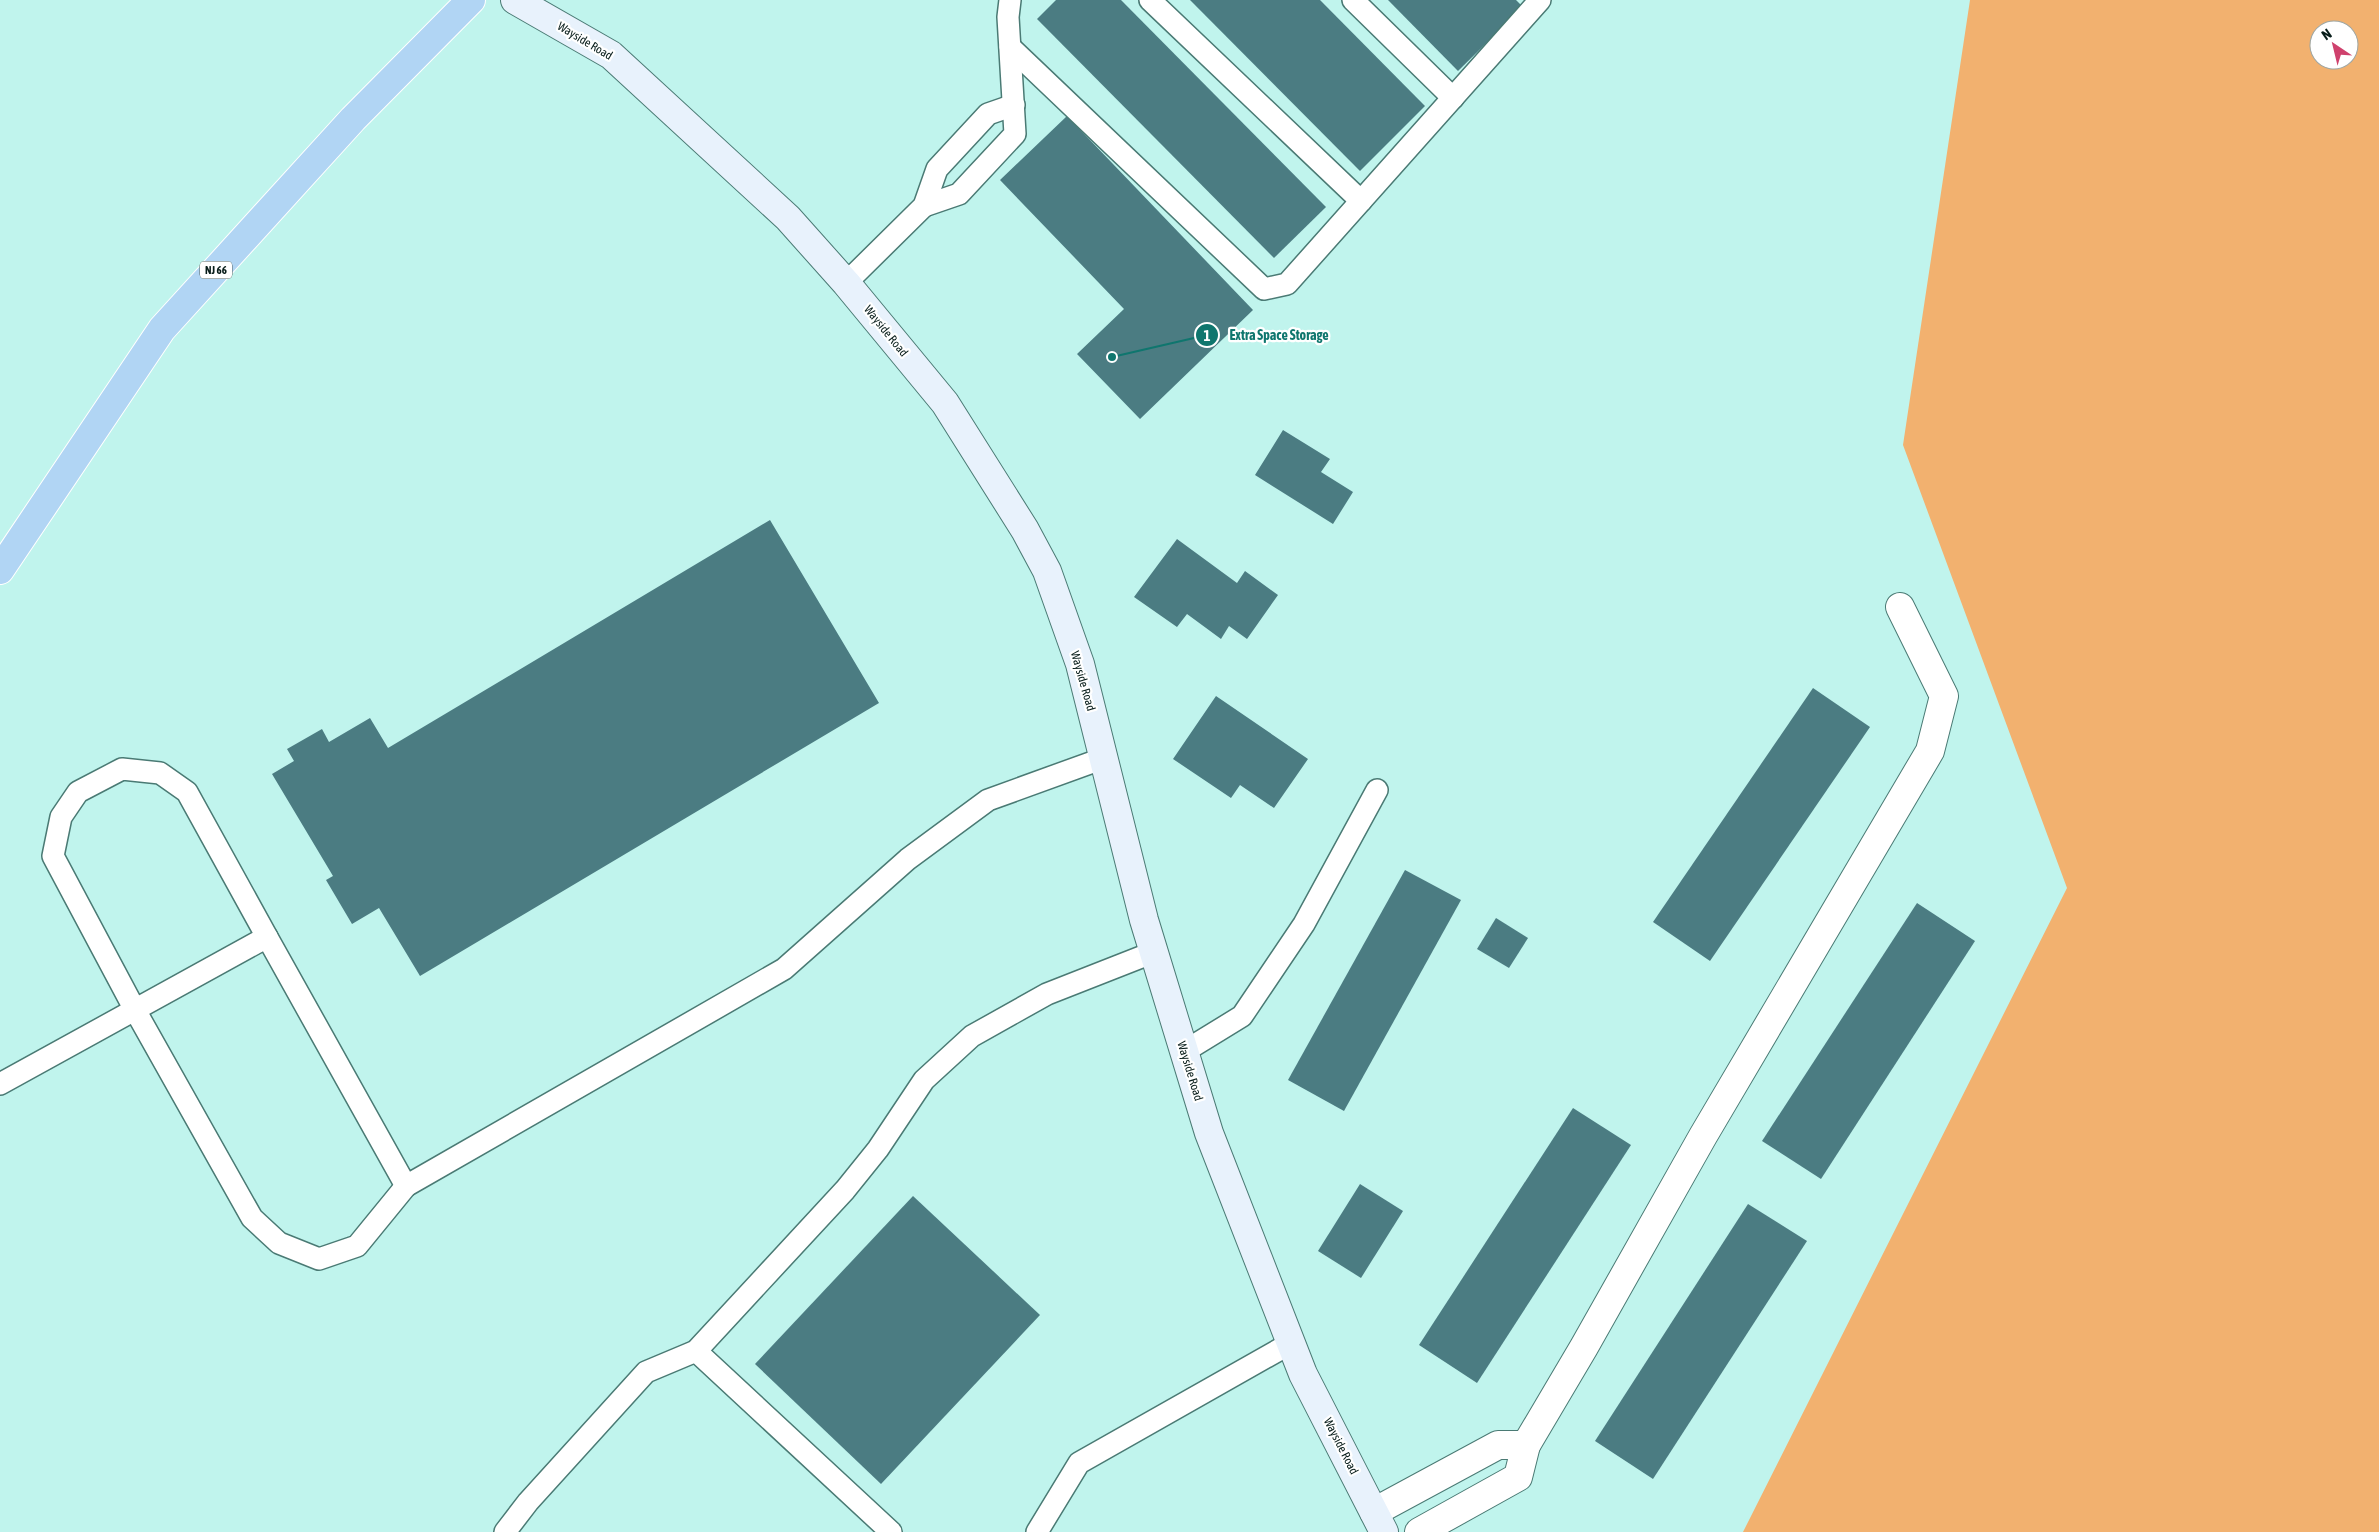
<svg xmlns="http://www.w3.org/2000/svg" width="2379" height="1532" font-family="'Asap Condensed',sans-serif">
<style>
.green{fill:#f2b16f;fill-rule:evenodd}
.building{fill:#4b7c82}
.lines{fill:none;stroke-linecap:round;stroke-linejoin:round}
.lane-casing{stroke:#4a7a74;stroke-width:24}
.street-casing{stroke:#4a7a74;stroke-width:30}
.secondary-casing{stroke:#4a7a74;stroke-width:30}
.highway-casing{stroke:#fff;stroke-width:30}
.lane{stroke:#fff;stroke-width:21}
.street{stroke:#fff;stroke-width:28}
.secondary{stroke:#e8f2fc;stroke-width:28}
.highway{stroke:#b1d5f4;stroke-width:28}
.labels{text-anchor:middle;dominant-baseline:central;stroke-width:4.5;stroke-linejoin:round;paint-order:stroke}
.shield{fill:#fff;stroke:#52615f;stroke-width:1}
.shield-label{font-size:11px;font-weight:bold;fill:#081d1a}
.street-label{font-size:12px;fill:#081d1a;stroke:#fff}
.leader{fill:none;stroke:#0f766e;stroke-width:2}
.callout-dot{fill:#0f766e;stroke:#fff;stroke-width:2}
.mark-label{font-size:15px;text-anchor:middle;font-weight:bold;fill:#fff}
.callout-label{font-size:14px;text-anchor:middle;font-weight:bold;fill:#0f766e;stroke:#fff;stroke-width:4.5;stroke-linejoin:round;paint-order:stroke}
</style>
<rect width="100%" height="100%" fill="#c0f4ed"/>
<path class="green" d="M1970,0H2379V1532H1743L2067,888L1903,445ZM2319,30H2349V60H2319Z"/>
<g class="building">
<path d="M1056,0H1121L1326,207L1274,258L1037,19Z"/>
<path d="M1190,0H1320L1425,106L1360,171Z"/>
<path d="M1388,0H1516L1523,7L1458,71Z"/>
<path d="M1067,116L1253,310L1140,419L1077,354L1124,309L1000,180Z"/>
<path d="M1283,430L1330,459L1321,472L1353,492L1333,524L1255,475Z"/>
<path d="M770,520L879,703L420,976L379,908L352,924L326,880L333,876L272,774L294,761L287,749L322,729L329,742L370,718L388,748Z"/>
<path d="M1177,539L1237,583L1245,571L1278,595L1247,639L1229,626L1221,639L1187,614L1177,627L1134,597Z"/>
<path d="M1813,688L1870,727L1710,961L1653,922Z"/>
<path d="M1216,696L1308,759L1274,808L1240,785L1231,798L1173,759Z"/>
<path d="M1405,870L1461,900L1344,1111L1288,1080Z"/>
<path d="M1917,903L1975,941L1821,1179L1762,1141Z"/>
<path d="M1496,918L1528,938L1509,968L1477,949Z"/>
<path d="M1573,1108L1631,1145L1477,1383L1419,1345Z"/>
<path d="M1360,1184L1403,1211L1361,1278L1318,1251Z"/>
<path d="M913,1196L1040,1315L881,1484L755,1364Z"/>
<path d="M1748,1204L1807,1241L1653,1479L1595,1441Z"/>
</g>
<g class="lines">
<defs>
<g id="lane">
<path d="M1150,0L1361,201"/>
<path d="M1353,0L1453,98"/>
<path d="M1010,47L1264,289L1287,284L1540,0"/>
<path d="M924,206L959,194L1015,134L1008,17L1010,0"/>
<path d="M846,283L924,206L937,169L988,114L1014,105"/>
<path d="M267,937L187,792L160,773L122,769L78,792L61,817L53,856L135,1010L252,1218L279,1243L319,1259L357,1246L406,1186"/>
<path d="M1185,1051L1242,1016L1304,924L1377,790"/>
<path d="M0,1084L267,937L406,1186L784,969L908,859L988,800L1104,758"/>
<path d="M696,1351L891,1532"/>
<path d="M505,1532L528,1502L646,1372L696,1351L845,1190L878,1149L924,1080L972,1036L1047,994L1154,952"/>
<path d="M1037,1532L1079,1463L1291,1343"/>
</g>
<g id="street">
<path d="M1526,1445L1584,1347L1703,1136L1930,751L1944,696L1900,607"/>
<path d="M1374,1512L1498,1445H1526L1518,1477L1419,1532"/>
</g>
<path id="secondary" d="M515,0L611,55L788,218L846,283L945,403L1025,530L1047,571L1080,664L1144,920L1209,1133L1303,1374L1384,1532"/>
<path id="highway" d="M0,570L162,329L353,119L471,0"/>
</defs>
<use href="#lane" class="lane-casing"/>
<use href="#street" class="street-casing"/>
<use href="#secondary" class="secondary-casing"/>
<use href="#highway" class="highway-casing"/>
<use href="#lane" class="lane"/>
<use href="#street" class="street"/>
<use href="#secondary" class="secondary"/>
<use href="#highway" class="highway"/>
</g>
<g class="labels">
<rect class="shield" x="200" y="261.5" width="32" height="17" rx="4"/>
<g class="shield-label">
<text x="216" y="270">NJ 66</text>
</g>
<g class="street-label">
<text transform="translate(585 41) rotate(31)">Wayside Road</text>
<text transform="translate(886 331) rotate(51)">Wayside Road</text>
<text transform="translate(1083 681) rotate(74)">Wayside Road</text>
<text transform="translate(1190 1071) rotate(73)">Wayside Road</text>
<text transform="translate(1341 1446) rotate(63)">Wayside Road</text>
</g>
</g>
<path class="leader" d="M1112 357L1207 335"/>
<g class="callout-dot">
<circle cx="1112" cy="357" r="5"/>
<circle cx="1207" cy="335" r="12"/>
</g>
<g class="mark-label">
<text x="1207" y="341">1</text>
</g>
<g class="callout-label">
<text x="1279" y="340">Extra Space Storage</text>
</g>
<g transform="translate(2334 45) rotate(325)"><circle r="24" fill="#ffffff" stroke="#9ca5a3"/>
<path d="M0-4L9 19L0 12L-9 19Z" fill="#cf416d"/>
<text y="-8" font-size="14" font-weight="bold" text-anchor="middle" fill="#081d1a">N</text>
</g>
</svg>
